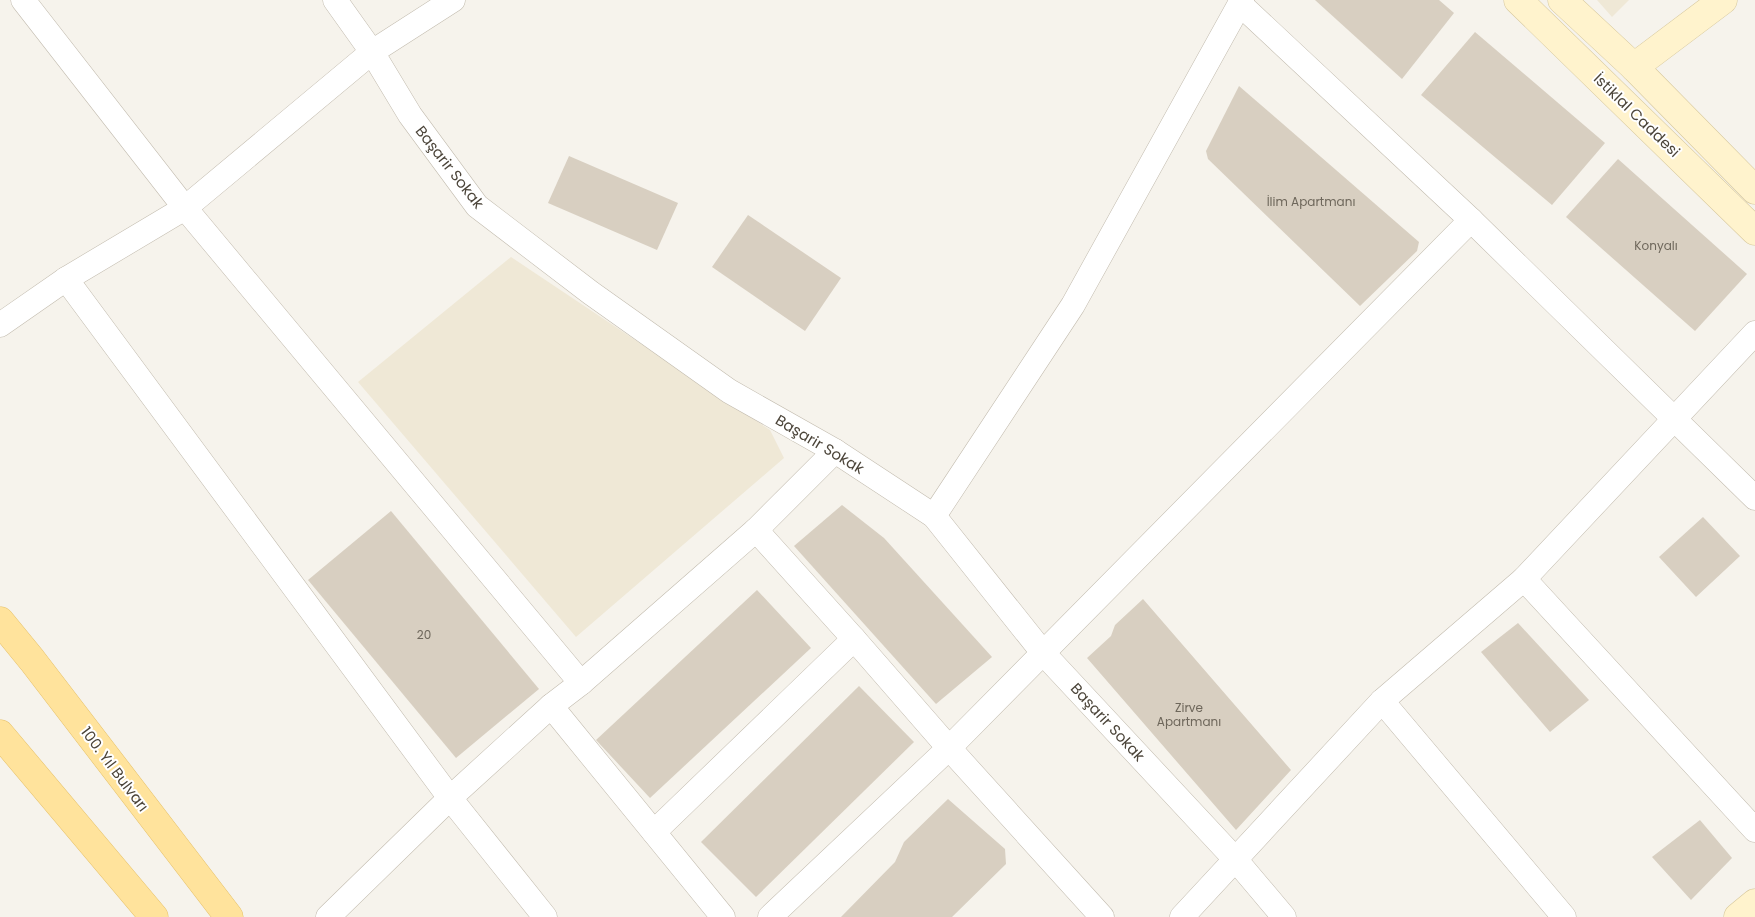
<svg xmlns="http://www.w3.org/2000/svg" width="1755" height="917" font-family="Poppins,sans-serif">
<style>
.education{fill:#efe8d6}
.building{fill:#d8cfc1}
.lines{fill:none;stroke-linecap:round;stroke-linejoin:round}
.minor-casing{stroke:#c2bbae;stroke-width:25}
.secondary-casing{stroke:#d6c79b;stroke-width:29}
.primary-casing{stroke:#e6c16a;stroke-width:29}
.minor{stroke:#fff;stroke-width:24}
.secondary{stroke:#fff3cd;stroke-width:28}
.primary{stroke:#ffe39c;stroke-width:28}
.labels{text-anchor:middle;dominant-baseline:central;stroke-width:4;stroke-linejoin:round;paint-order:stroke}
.number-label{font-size:12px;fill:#6e675b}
.street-label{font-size:15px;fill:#4b4439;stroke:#fff}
</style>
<rect width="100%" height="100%" fill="#f6f3ec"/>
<g class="education">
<path d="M1597,0H1629L1612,17Z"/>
<path d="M511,257L770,430L784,458L576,637L358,382Z"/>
</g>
<g class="building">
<path d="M1315,0H1439L1454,13L1402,79Z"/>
<path d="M1475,32L1605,143L1552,205L1421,95Z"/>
<path d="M1239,86L1419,242L1417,251L1360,306L1208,159L1206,151Z"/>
<path d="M569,156L678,203L657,250L548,203Z"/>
<path d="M1618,159L1747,274L1695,331L1566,217Z"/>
<path d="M748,215L841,278L805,331L712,267Z"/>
<path d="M842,505L884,538L992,657L936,704L794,546Z"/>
<path d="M391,511L539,689L456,758L308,580Z"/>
<path d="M1703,517L1740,556L1696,597L1659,557Z"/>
<path d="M757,590L811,648L650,798L596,740Z"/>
<path d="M1143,599L1291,770L1236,830L1087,658L1111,636L1115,625Z"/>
<path d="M1518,623L1589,700L1550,732L1481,652Z"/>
<path d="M859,686L914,742L756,897L701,842Z"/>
<path d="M948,799L1005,849L1006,864L952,917H841L895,862L904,842Z"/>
<path d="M1700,820L1732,858L1691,900L1652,857Z"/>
</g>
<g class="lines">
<defs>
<g id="minor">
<path d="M23,0L185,208L581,683"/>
<path d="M335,0L372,52L410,115L477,206L591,293L729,391L835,451L934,516L1044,654L1235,859L1284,917"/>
<path d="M1240,4L1471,220L1755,498"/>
<path d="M66,279L450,798L545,917"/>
<path d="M0,325L66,279L185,208L372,52L453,0"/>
<path d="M934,516L1073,305L1242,0"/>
<path d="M756,530L854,639L949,748L1102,917"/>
<path d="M1524,579L1755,830"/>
<path d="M1382,701L1564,917"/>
<path d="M551,706L581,683L756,530L835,451"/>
<path d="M654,832L854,639"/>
<path d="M328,917L450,798L551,706L723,917"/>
<path d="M770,917L949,748L1471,220"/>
<path d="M1182,917L1382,701L1524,579L1755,333"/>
</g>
<g id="secondary">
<path d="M1518,0L1755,231"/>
<path d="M1562,0L1634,67L1755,190"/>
<path d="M1634,67L1723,0"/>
<path d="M1738,917L1755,903"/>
</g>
<g id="primary">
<path d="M0,621L32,660L229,917"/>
<path d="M0,734L154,917"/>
</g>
</defs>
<use href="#minor" class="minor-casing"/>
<use href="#secondary" class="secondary-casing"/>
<use href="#primary" class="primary-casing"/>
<use href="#minor" class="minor"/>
<use href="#secondary" class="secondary"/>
<use href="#primary" class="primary"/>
</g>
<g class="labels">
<g class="number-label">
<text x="1311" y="201">İlim Apartmanı</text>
<text x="1656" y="245">Konyalı</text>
<text x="424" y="634">20</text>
<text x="1189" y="707">Zirve<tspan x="1189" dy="14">Apartmanı</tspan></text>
</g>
<g class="street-label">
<text transform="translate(1637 115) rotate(44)">İstiklal Caddesi</text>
<text transform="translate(450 167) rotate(52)">Başarir Sokak</text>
<text transform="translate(820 444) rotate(31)">Başarir Sokak</text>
<text transform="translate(1108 722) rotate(47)">Başarir Sokak</text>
<text transform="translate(115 769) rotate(53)">100. Yıl Bulvarı</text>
</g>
</g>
</svg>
